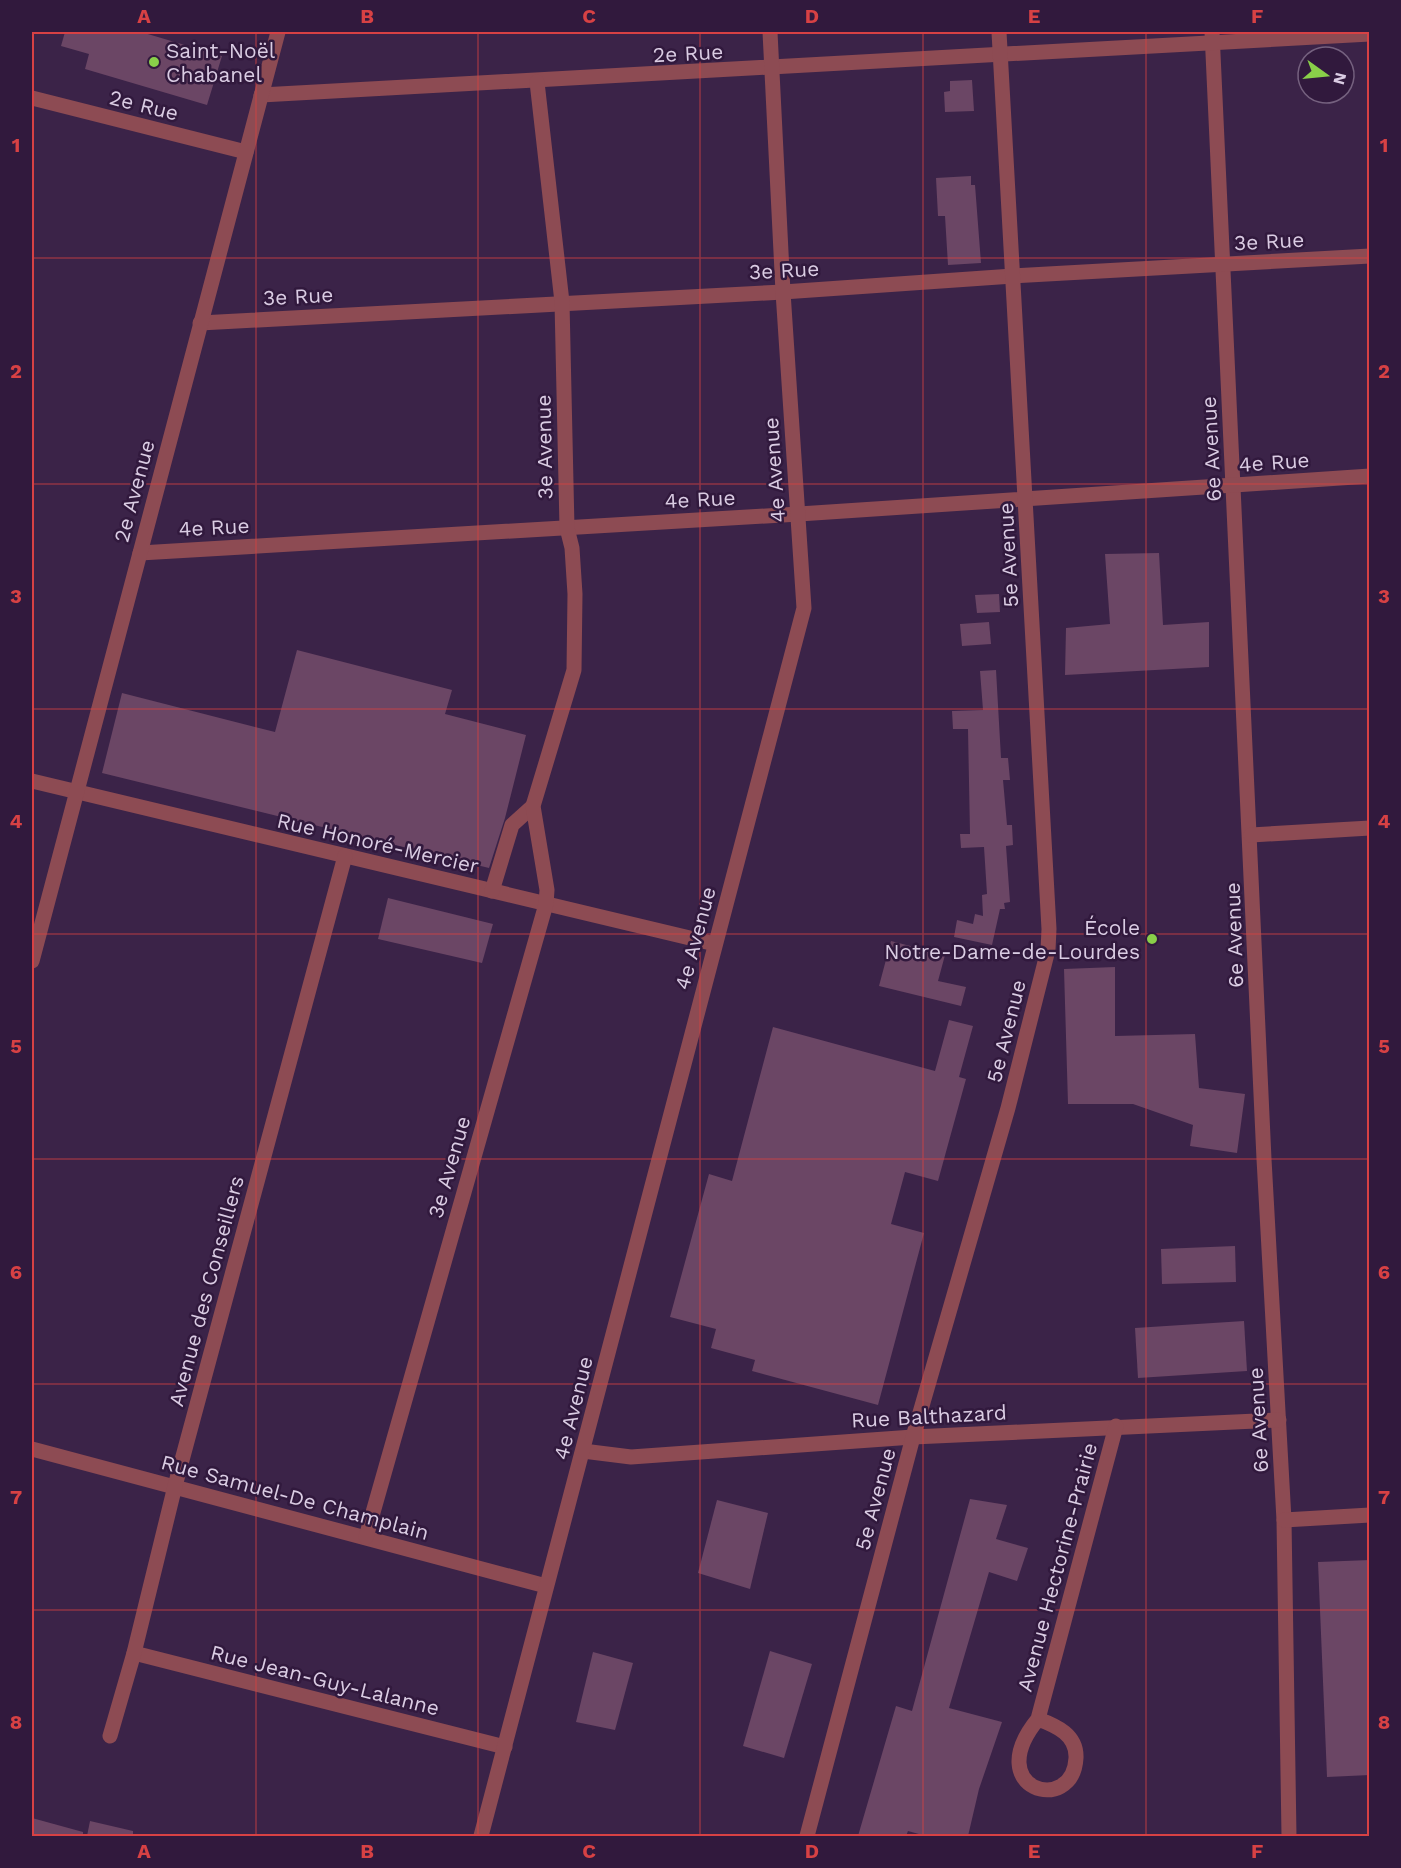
<svg xmlns="http://www.w3.org/2000/svg" width="1401" height="1868" font-family="'Work Sans',sans-serif">
<style>
.building{fill:#6b4665}
.lines{fill:none;stroke-linecap:round;stroke-linejoin:round}
.minor{stroke:#8d4b53;stroke-width:15}
.grid{fill:none;stroke:#d74144;stroke-width:1.5;stroke-opacity:0.55}
.poi-dot{fill:#89cf49;stroke:#31193d;stroke-width:2}
.labels{text-anchor:middle;dominant-baseline:central;stroke-width:5;stroke-linejoin:round;paint-order:stroke}
.poi-label{font-size:21px;fill:#dacce3;stroke:#31193d;text-anchor:start}
.street-label{font-size:21px;fill:#dacce3;stroke:#31193d}
.neatline{fill:none;stroke:#d74144;stroke-width:2}
.grid-label{font-size:20px;text-anchor:middle;font-weight:bold;fill:#d74144}
</style>
<rect width="100%" height="100%" fill="#3b2348"/>
<g class="building">
<path d="M65,32H141L222,56L207,105L85,69L89,54L61,46Z"/>
<path d="M972,80L974,111L945,112L944,92L950,91V81Z"/>
<path d="M971,176V185H975L981,263L948,265L945,216H938L936,178Z"/>
<path d="M1159,553L1163,625L1209,622V667L1065,675L1066,628L1110,624L1105,554Z"/>
<path d="M999,594L1000,612L977,613L975,595Z"/>
<path d="M989,622L991,644L962,646L960,624Z"/>
<path d="M297,650L452,690L445,714L526,735L505,818L489,868L102,773L122,693L275,732Z"/>
<path d="M996,670L1001,758H1008L1010,780H1003L1007,825H1012L1013,845L1006,846L1010,902L1004,903L1005,909H1000L992,945L954,937L957,920L973,924L975,914L983,916L982,895L987,894L984,847L961,848L960,834H970L968,729H953L952,711L983,710L980,671Z"/>
<path d="M388,898L493,924L482,963L378,939Z"/>
<path d="M891,941L945,955L938,981L966,987L961,1006L879,986Z"/>
<path d="M1115,967V1036L1195,1034L1199,1088L1245,1094L1237,1153L1190,1146L1193,1125L1133,1104H1068L1064,969Z"/>
<path d="M949,1020L973,1026L959,1077L966,1079L938,1181L905,1172L891,1224L924,1233L878,1405L752,1371L755,1360L711,1348L716,1329L670,1317L709,1174L732,1181L773,1027L935,1071Z"/>
<path d="M1235,1246L1236,1282L1162,1284L1161,1249Z"/>
<path d="M1244,1321L1247,1371L1138,1378L1135,1328Z"/>
<path d="M970,1499L1007,1505L996,1539L1028,1548L1017,1581L989,1572L949,1708L1002,1722L979,1789L968,1836H926L908,1831L906,1836H858L896,1706L912,1711Z"/>
<path d="M717,1500L768,1513L750,1589L698,1573Z"/>
<path d="M1370,1560V1775L1327,1777L1318,1562Z"/>
<path d="M770,1651L812,1664L784,1758L743,1746Z"/>
<path d="M593,1652L633,1663L615,1730L576,1722Z"/>
<path d="M32,1818L83,1832V1836H32Z"/>
<path d="M90,1821L133,1831V1836H87Z"/>
</g>
<g class="lines">
<g class="minor">
<path d="M1212,32L1264,1159L1284,1520L1289,1836"/>
<path d="M261,95L1370,34"/>
<path d="M32,98L246,152"/>
<path d="M200,323L783,292L1013,276L1370,256"/>
<path d="M140,553L799,514L1370,476"/>
<path d="M32,781L715,944"/>
<path d="M1251,835L1370,828"/>
<path d="M492,891L512,825L533,806"/>
<path d="M32,961L278,32"/>
<path d="M32,1449L546,1586"/>
<path d="M583,1451L631,1457L913,1437L1279,1420"/>
<path d="M1284,1520L1370,1515"/>
<path d="M366,1537L546,904L547,890L533,806L574,670L575,594L572,548L567,528L562,302L537,82"/>
<path d="M134,1653L505,1747"/>
<path d="M1038,1719C1057,1726 1077,1735 1076,1758C1073,1816 980,1790 1038,1719L1116,1426"/>
<path d="M110,1736L134,1653L175,1486L345,856"/>
<path d="M481,1836L804,608L783,292L770,32"/>
<path d="M807,1836L913,1437L1008,1108L1048,950L1049,929L999,32"/>
</g>
</g>
<path class="grid" d="M256,32V1836M478,32V1836M700,32V1836M923,32V1836M1146,32V1836M32,258H1370M32,484H1370M32,709H1370M32,934H1370M32,1159H1370M32,1384H1370M32,1610H1370"/>
<g class="poi-dot">
<circle cx="154" cy="62" r="6"/>
<circle cx="1152" cy="939" r="6"/>
</g>
<g class="labels">
<g class="poi-label">
<text x="166" y="50">Saint-Noël<tspan x="166" dy="24">Chabanel</tspan></text>
<text x="1140" y="927" text-anchor="end">École<tspan x="1140" dy="24">Notre-Dame-de-Lourdes</tspan></text>
</g>
<g class="street-label">
<text transform="translate(688 53) rotate(-3)">2e Rue</text>
<text transform="translate(144 105) rotate(14)">2e Rue</text>
<text transform="translate(1269 241) rotate(-3)">3e Rue</text>
<text transform="translate(784 270) rotate(-3)">3e Rue</text>
<text transform="translate(298 296) rotate(-3)">3e Rue</text>
<text transform="translate(544 447) rotate(-91)">3e Avenue</text>
<text transform="translate(1211 449) rotate(-93)">6e Avenue</text>
<text transform="translate(1274 462) rotate(-4)">4e Rue</text>
<text transform="translate(774 470) rotate(-94)">4e Avenue</text>
<text transform="translate(134 491) rotate(-75)">2e Avenue</text>
<text transform="translate(700 499) rotate(-3)">4e Rue</text>
<text transform="translate(214 527) rotate(-3)">4e Rue</text>
<text transform="translate(1008 555) rotate(-93)">5e Avenue</text>
<text transform="translate(378 843) rotate(13)">Rue Honoré-Mercier</text>
<text transform="translate(1234 935) rotate(-92)">6e Avenue</text>
<text transform="translate(695 938) rotate(-75)">4e Avenue</text>
<text transform="translate(1006 1031) rotate(-76)">5e Avenue</text>
<text transform="translate(449 1167) rotate(-74)">3e Avenue</text>
<text transform="translate(206 1291) rotate(-75)">Avenue des Conseillers</text>
<text transform="translate(573 1408) rotate(-76)">4e Avenue</text>
<text transform="translate(929 1416) rotate(-3)">Rue Balthazard</text>
<text transform="translate(1258 1420) rotate(-93)">6e Avenue</text>
<text transform="translate(295 1497) rotate(15)">Rue Samuel-De Champlain</text>
<text transform="translate(875 1499) rotate(-75)">5e Avenue</text>
<text transform="translate(1057 1567) rotate(-75)">Avenue Hectorine-Prairie</text>
<text transform="translate(325 1680) rotate(14)">Rue Jean-Guy-Lalanne</text>
</g>
</g>
<rect width="1401" height="1868" fill="none" stroke="#31193d" stroke-width="66"/>
<g transform="translate(1326 75) rotate(105)"><circle r="28" fill="#31193d" stroke="#75617f" stroke-width="1.5"/>
<path d="M0-4.5L10 22L0 15L-10 22Z" fill="#89cf49"/>
<text y="-9" font-size="16" font-weight="bold" text-anchor="middle" fill="#dacce3">N</text>
</g>
<rect x="33" y="33" width="1335" height="1802" class="neatline"/>
<g class="grid-label">
<text x="144" y="23">A</text>
<text x="367" y="23">B</text>
<text x="589" y="23">C</text>
<text x="812" y="23">D</text>
<text x="1034" y="23">E</text>
<text x="1257" y="23">F</text>
<text x="16" y="152">1</text>
<text x="1384" y="152">1</text>
<text x="16" y="378">2</text>
<text x="1384" y="378">2</text>
<text x="16" y="603">3</text>
<text x="1384" y="603">3</text>
<text x="16" y="828">4</text>
<text x="1384" y="828">4</text>
<text x="16" y="1053">5</text>
<text x="1384" y="1053">5</text>
<text x="16" y="1279">6</text>
<text x="1384" y="1279">6</text>
<text x="16" y="1504">7</text>
<text x="1384" y="1504">7</text>
<text x="16" y="1729">8</text>
<text x="1384" y="1729">8</text>
<text x="144" y="1858">A</text>
<text x="367" y="1858">B</text>
<text x="589" y="1858">C</text>
<text x="812" y="1858">D</text>
<text x="1034" y="1858">E</text>
<text x="1257" y="1858">F</text>
</g>
</svg>
